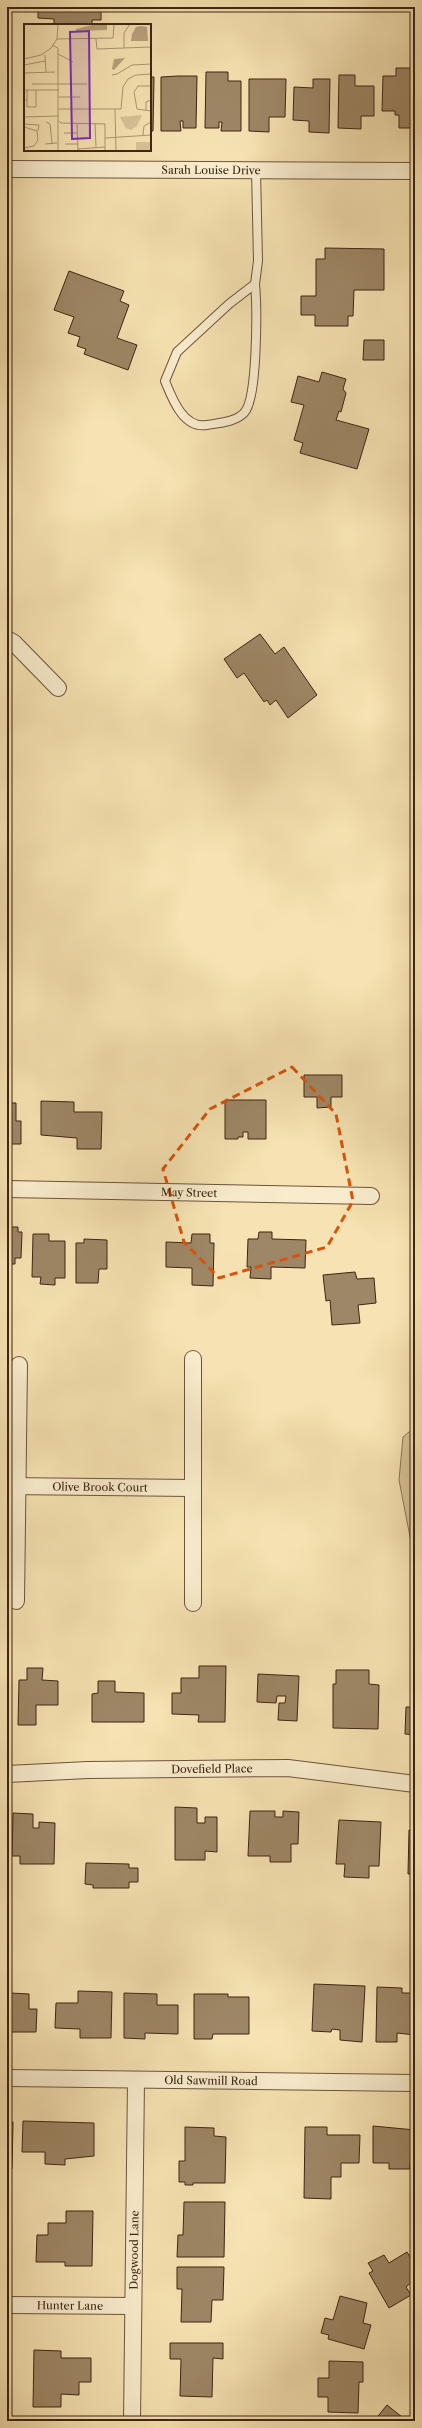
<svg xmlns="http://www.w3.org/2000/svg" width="422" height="2428" font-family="'Libre Caslon Text',serif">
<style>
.green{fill:#d7c297;stroke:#8a7455}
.building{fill:#9e8766;stroke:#3e2513}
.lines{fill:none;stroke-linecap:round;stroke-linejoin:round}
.lane-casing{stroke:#6c543b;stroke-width:10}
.street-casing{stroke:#6c543b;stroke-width:18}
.lane{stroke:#f9eccd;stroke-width:8}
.street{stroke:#f9eccd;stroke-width:16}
.marked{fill:none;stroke:#d7540d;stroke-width:3;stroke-dasharray:8 5;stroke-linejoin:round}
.labels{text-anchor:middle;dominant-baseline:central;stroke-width:3.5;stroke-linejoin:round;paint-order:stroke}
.street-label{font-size:11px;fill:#3e2513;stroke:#f9eccd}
.inset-road{fill:none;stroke:#ac9672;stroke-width:1}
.view{fill:#7b2cbf;fill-opacity:0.15;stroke:#7b2cbf;stroke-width:2}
.inset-edge{fill:none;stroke:#3e2513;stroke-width:2}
</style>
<rect width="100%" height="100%" fill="#f6e2b2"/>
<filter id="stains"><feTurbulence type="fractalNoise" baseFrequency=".005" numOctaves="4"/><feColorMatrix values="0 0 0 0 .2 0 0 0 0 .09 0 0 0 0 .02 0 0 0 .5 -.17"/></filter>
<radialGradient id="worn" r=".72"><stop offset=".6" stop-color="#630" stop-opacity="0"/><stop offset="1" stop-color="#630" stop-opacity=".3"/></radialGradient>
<path class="green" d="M415,1427V1543L411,1542L399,1480L403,1437Z"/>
<g class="building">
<path d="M38,7H101V20H92V25H54V19L38,18Z"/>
<path d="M396,68H415V128H399V115H395V111H382L383,76H396Z"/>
<path d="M206,72H228V81H241V131H221L222,122H219V128H205Z"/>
<path d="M339,75H355V86H374V116H361V129L338,128Z"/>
<path d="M178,76H197L196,128H183V121H180L181,131H161V77Z"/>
<path d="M150,77H154L153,131H150Z"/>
<path d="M249,79H286L285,117H269V132L249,131Z"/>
<path d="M313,79H330L329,133L309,132V121L293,120L294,87L313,88Z"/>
<path d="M325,248L384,249V290H354L353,316H348V326H315V315H301V296H316V259H325Z"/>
<path d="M69,271L124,291L120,301L129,305L117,338L137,345L128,370L84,354L86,349L77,346L80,337L68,333L74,317L54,310Z"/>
<path d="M364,340H384V360H363Z"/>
<path d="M322,372L346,379L343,389L346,393L341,412L339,411L336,420L369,429L357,469L300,453L303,443L294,440L304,405L291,402L298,376L319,382Z"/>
<path d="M260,634L275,654L284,647L317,695L288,718L276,700L270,705L267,700L264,702L244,673L237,678L224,659Z"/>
<path d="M304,1075H342V1097H331V1107L317,1108V1097H304Z"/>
<path d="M225,1100H266V1139H248V1132H243V1137H238V1139H225Z"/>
<path d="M41,1101L74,1102V1112H102L101,1149H77V1138L41,1135Z"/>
<path d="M7,1103H16V1121H21V1144H8V1148Z"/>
<path d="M7,1227H18V1232H22L21,1258H15V1264H7Z"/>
<path d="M259,1232H272V1239L306,1240L305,1268L271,1267V1279L250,1278L251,1267H247L248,1239H258Z"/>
<path d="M33,1234H49V1241H65V1278H55V1285L40,1284L41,1277H32Z"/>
<path d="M192,1234H210V1243H214L213,1286L192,1285V1268L166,1267V1242L191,1243Z"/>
<path d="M84,1239L107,1240V1269H99L98,1283H76V1243H84Z"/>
<path d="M355,1272L357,1279L374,1278L376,1303L358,1305L360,1323L332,1325L330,1300L326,1301L323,1275Z"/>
<path d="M199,1666H226L225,1722H198L199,1715L172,1714V1693H181V1678H199Z"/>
<path d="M27,1668H43L42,1680L58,1681V1705H36V1725H18L19,1680H27Z"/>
<path d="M336,1670H369V1684L379,1685L378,1729L333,1728V1684H336Z"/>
<path d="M258,1674L299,1676L297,1721L278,1720L279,1703H285L286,1696H277L276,1703L257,1702Z"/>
<path d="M98,1681H115V1692L144,1693V1722H92V1694L98,1693Z"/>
<path d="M406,1707H415V1735L405,1734Z"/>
<path d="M175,1807L197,1808V1823H205V1817H217V1852L205,1851V1860H175Z"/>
<path d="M250,1811H275V1817H283V1811L299,1812L298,1844H291V1862H270V1856H248Z"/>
<path d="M13,1813L33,1814V1828H39V1822L55,1823L54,1864H20V1856H12Z"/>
<path d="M339,1820L381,1822L379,1866H369V1878L344,1877L345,1864H336Z"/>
<path d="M409,1830H415V1874H408Z"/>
<path d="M86,1863L129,1864V1868H138V1882H129V1888H93V1885L85,1884Z"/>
<path d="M7,1981H10V1993L29,1994V2009H37L36,2032H7V2038Z"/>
<path d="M314,1984L365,1986L362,2042L340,2040V2030L332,2029L331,2032L312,2031Z"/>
<path d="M377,1987L402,1988V1993H415V2035L397,2033V2042H376Z"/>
<path d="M78,1991L112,1992L111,2038H80V2029L55,2028L56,2003H78Z"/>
<path d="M124,1993L157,1994V2005H178V2034L145,2033V2039L124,2038Z"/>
<path d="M194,1994H228V1997H249V2034H213L212,2039H194Z"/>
<path d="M23,2121L94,2123V2156L65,2159V2165L45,2164V2152H22Z"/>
<path d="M7,2122H13L12,2169H7Z"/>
<path d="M373,2126L415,2130V2163H410V2169H389V2163H373Z"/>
<path d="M185,2127L214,2128V2136L226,2137L225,2183H193V2185H185V2182H179V2161H185Z"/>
<path d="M305,2127H327V2135H360L359,2163H341V2177H331V2199L304,2198Z"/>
<path d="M184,2202H225L224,2257H177L178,2235H183Z"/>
<path d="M66,2211H93L92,2266H65V2262H36L37,2235H48V2223H66Z"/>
<path d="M407,2252L415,2265V2279L406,2287L411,2295L389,2308L369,2273L373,2271L368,2263L384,2255L389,2263Z"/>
<path d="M177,2267H224L223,2300H212L211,2322H181L182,2289H177Z"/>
<path d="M340,2296L367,2303L363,2323L371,2325L364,2349L328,2339L329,2335L321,2333L325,2318L333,2320Z"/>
<path d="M170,2343H223V2359L213,2358L212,2397L180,2396L181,2359H170Z"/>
<path d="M34,2350L61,2351V2358H91V2382H79V2395L61,2394V2407H33Z"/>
<path d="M329,2361L363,2362V2382H359L358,2413L328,2412V2397H318V2378H329Z"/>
<path d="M387,2405L407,2421H374Z"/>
</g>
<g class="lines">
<defs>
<path id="lane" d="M255,284C257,306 258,399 244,413C235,422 219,423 207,425C183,429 172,398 165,381L177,352L229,304L255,284L258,261L256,170"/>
<g id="street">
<path id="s1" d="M7,169L415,171"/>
<path d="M7,639L14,643L58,688"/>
<path id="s2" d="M7,1189L371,1196"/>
<path d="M193,1359V1603"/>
<path id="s3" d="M7,1486L193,1488"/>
<path d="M16,1601L19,1365"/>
<path id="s4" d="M7,1774L88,1770L288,1768L415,1784"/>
<path id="s5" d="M7,2078L415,2083"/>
<path id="s6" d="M7,2305L133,2306"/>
<path id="s7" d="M132,2421L136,2080"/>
</g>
</defs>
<use href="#lane" class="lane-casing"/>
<use href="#street" class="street-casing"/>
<use href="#lane" class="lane"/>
<use href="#street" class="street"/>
</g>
<path class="marked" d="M292,1067L336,1114L353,1201L327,1247L219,1278L184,1242L163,1169L210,1109Z"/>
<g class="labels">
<g class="street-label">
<text stroke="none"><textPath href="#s1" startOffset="204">Sarah Louise Drive</textPath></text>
<text stroke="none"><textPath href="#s2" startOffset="182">May Street</textPath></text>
<text stroke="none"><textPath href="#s3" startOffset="93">Olive Brook Court</textPath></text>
<text stroke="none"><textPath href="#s4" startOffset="205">Dovefield Place</textPath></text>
<text stroke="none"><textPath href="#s5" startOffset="204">Old Sawmill Road</textPath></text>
<text stroke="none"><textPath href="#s7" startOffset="171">Dogwood Lane</textPath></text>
<text stroke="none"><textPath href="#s6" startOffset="63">Hunter Lane</textPath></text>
</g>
</g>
<g transform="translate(24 24)">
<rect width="127" height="127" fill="#f6e2b2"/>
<path d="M118,91L113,102L107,106L102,104L96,93ZM112,118H127V127H112Z" fill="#d7c297"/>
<path d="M72,0H83V6L52,7V5ZM117,2L123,3L124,17H107L108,10L112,3ZM101,34L90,46L88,45L90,35Z" fill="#b7a27c"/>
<path class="inset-road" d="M33,15L89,14L90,0M72,15L73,25L127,23M28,21L34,24V127M100,24V9L106,0M34,30L49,38M21,31L22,48M0,35L17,31L27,24L33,15L34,0M0,41L21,37M0,49L31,48M88,51L93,50L108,41L127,40M8,60H63M127,62H114L110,68L113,85L127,87M0,66H35M35,73H56M0,76H3V66M3,76V83H12V66M35,85H97L99,63L104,55L112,51L127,50M91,85L92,127M122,87V78L127,76M0,93L35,92M35,97L37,99L81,100V127M22,98L26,100L28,119M53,99L54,127M71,99L72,123M0,100L15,101L14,107M0,103L13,107L14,116L10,122L0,124M40,109H54M119,111L120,102L127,98M81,114L127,111M21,120L33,119M41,120H54M54,125L81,123"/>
<path class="view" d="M65,7L66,114L48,115L46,8Z"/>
<rect width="127" height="127" class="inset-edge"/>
</g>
<rect width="422" height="2428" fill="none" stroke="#f6e2b2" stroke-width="24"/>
<rect x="8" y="8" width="406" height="2412" fill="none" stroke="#3e2513" stroke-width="2"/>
<rect x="12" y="12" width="398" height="2404" fill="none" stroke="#3e2513"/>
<rect width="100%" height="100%" filter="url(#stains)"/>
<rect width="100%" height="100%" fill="url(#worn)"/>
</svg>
